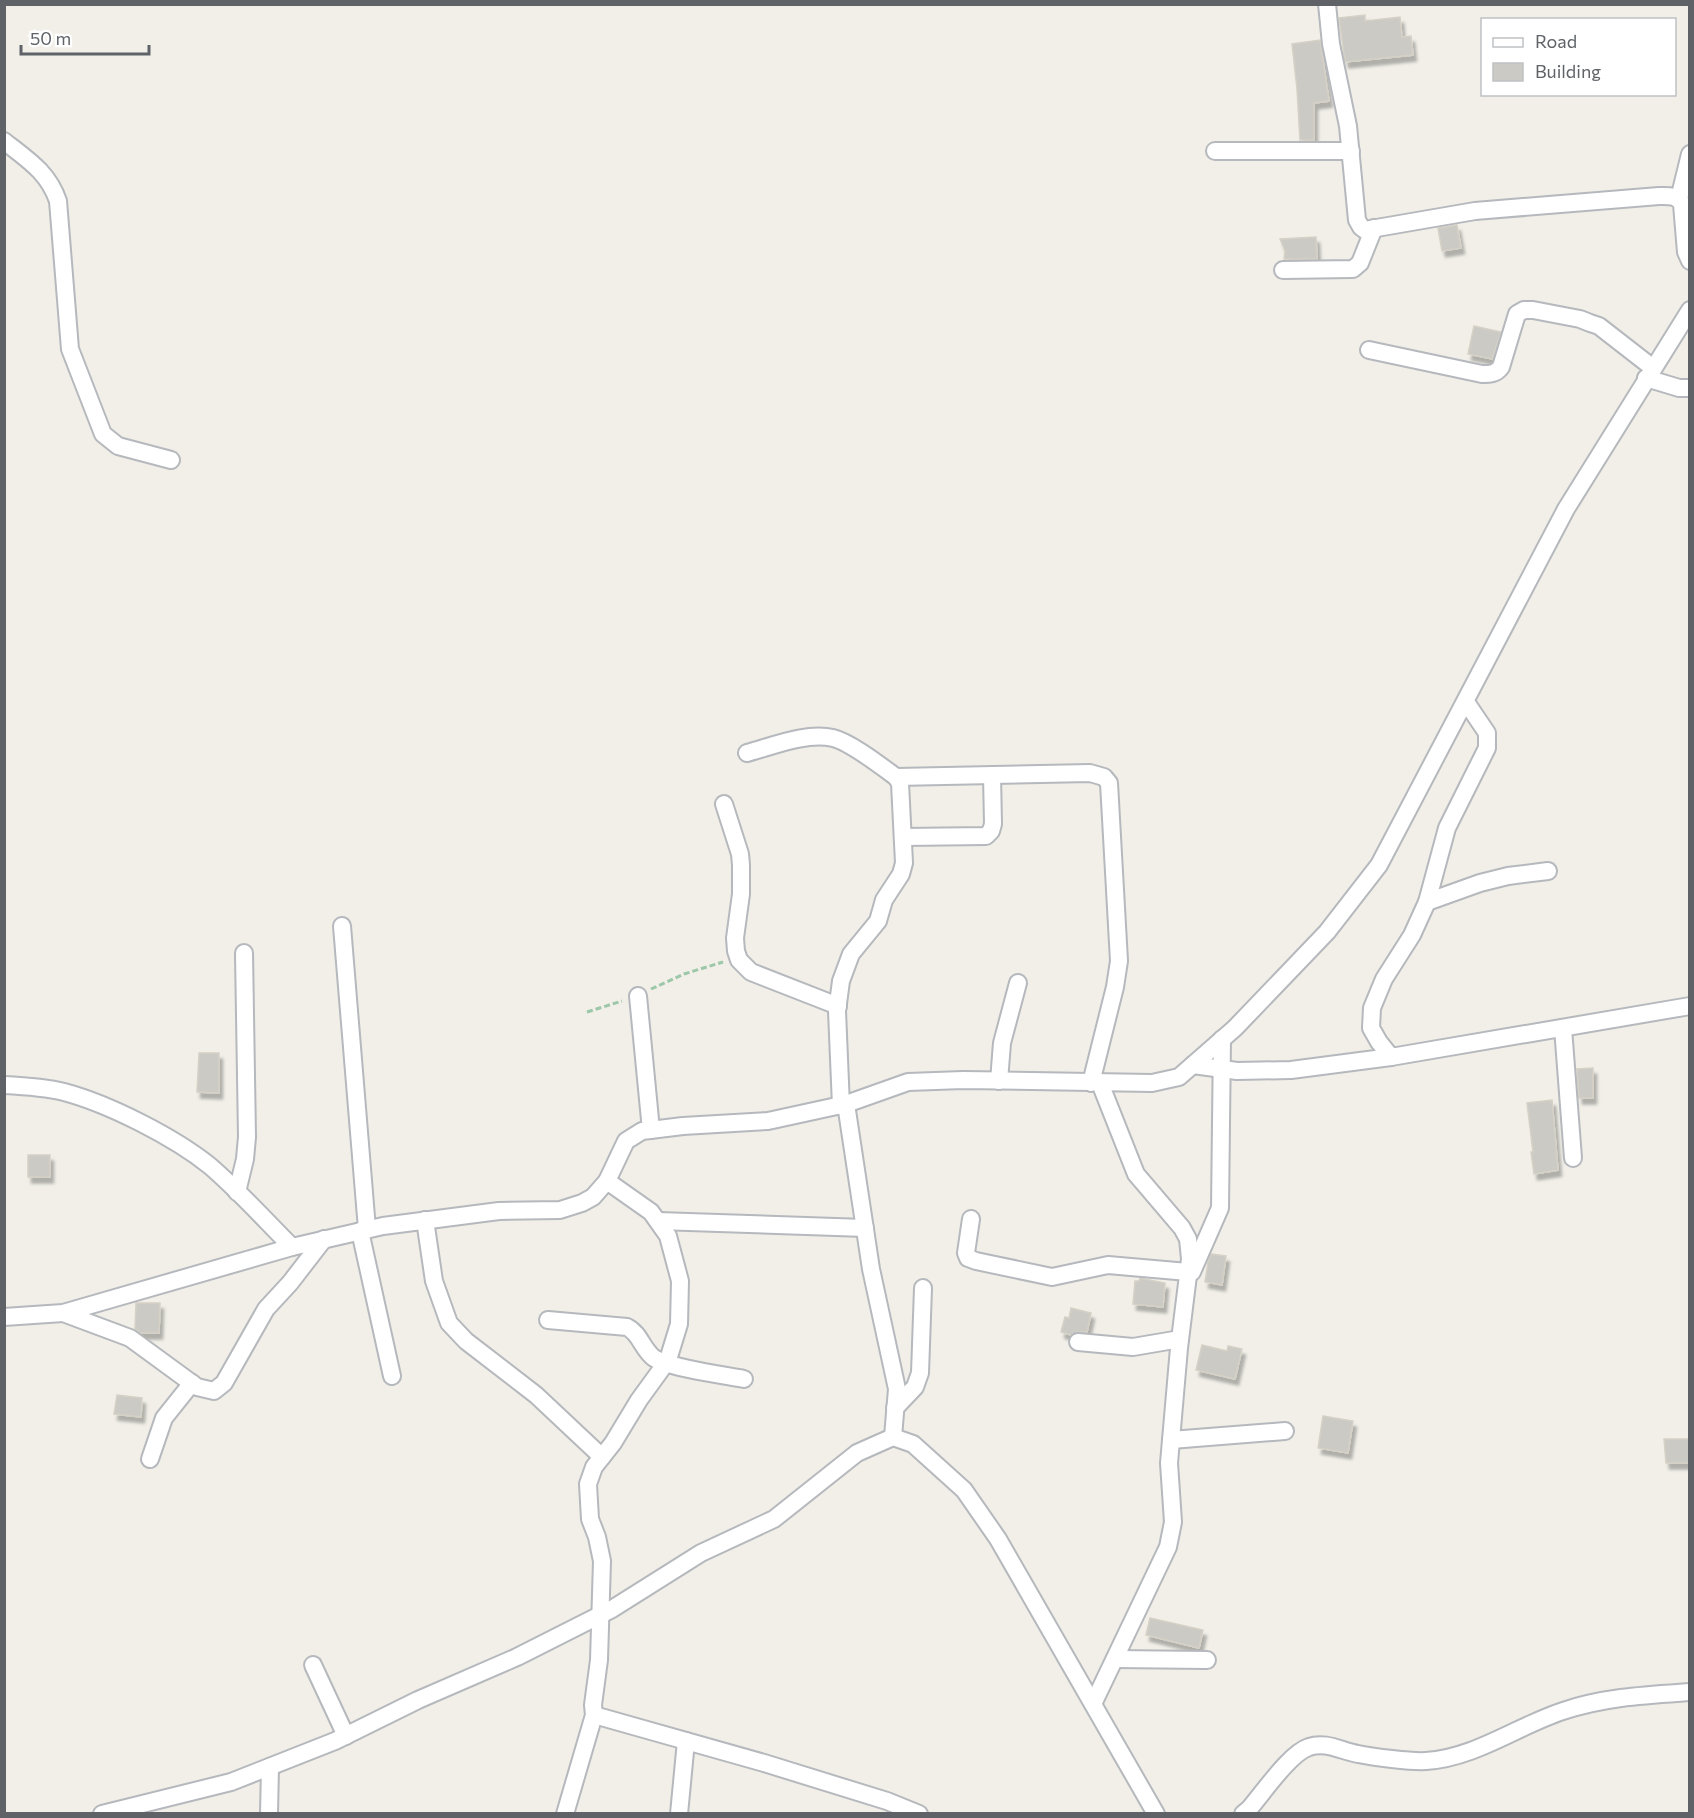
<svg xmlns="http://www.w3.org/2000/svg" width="1694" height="1818" font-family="Commissioner,sans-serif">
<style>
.building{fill:#cccac5;stroke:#d6d1c6;stroke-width:1.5;filter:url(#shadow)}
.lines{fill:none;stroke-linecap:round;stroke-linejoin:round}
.minor-casing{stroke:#b5b8bc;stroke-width:20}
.path{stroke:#9cc7a9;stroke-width:3;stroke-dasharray:6 3;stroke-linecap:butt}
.minor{stroke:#fff;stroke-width:16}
</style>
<defs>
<filter id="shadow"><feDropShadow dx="3.5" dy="6" stdDeviation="1.5" flood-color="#0004"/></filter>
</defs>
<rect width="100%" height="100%" fill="#f1efe8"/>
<g class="building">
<path d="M1365,15V21L1400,17L1402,37L1411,36L1413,55L1345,62L1339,18Z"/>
<path d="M1320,40L1329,101L1314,103V140H1300L1297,89L1292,44Z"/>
<path d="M1457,225L1461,248L1442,251L1438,228Z"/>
<path d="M1316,237L1317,259H1284L1285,251L1280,239Z"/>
<path d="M1474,326L1501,332L1492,359L1468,354Z"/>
<path d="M199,1053H219V1093L197,1092Z"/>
<path d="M1593,1068V1098H1579L1577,1069Z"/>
<path d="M1552,1100L1558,1170L1534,1174L1531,1152H1533L1527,1103Z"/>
<rect x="28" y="1155" width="22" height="22"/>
<path d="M1211,1254L1226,1256L1222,1285L1205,1282L1208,1262Z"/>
<path d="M1140,1278L1165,1283L1163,1307L1133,1304L1135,1281H1139Z"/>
<path d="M136,1303H160L159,1333H140L135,1329Z"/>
<path d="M1071,1308L1091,1313L1087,1332H1078L1071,1335L1061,1332L1065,1317L1069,1318Z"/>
<path d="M1202,1345L1227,1351L1228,1346L1242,1349L1235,1379L1196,1370Z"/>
<path d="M117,1395L142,1398L141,1417L114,1414Z"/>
<path d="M1323,1416L1353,1421L1348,1453L1318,1448Z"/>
<path d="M1664,1439H1689V1463H1666Z"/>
<path d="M1150,1618L1203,1630L1199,1648L1146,1635Z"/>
</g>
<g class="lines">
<defs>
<g id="minor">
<path d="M1327,4L1331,44L1348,126L1357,220L1361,227L1365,230L1475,211L1659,196C1669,196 1677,195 1682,204L1686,252L1690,261"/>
<path d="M4,141C28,160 48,172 58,201L70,349L103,434L118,446L171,460"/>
<path d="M1215,151H1351"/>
<path d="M1679,199L1690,154"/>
<path d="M1283,270L1353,269L1360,263L1374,228"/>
<path d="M1369,350L1482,374C1490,374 1496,374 1501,367L1517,314L1524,310H1533L1580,319L1590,323L1599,326L1653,368"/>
<path d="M1646,378L1679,388H1690"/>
<path d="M747,753C773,746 806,732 833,738C850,742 881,766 896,777L900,783L904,863L901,874L884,900L878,921L851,954L841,981L837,1011L841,1106"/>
<path d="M896,777L1090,773L1104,777L1109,783L1119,961L1115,987L1091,1083"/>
<path d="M724,804L740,854L741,865V894L735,938L736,951L739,960L751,972L838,1006"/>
<path d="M903,837L986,836L991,831L993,824L992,775"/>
<path d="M1427,902L1480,883L1508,876L1548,871"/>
<path d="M342,926L367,1229"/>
<path d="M638,996L651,1130"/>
<path d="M1563,1028L1573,1158"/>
<path d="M1391,1057L1379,1042L1371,1028L1372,1008L1384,979L1412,935L1427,902L1447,828L1487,748V733L1466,702"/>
<path d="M1193,1065L1237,1071L1291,1070L1391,1057L1690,1006"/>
<path d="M999,1081L1002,1043L1018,983"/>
<path d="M4,1085C24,1086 44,1087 64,1092C109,1104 174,1137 210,1166C239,1191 265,1220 292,1247"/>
<path d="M846,1104L871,1269L897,1389L893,1437"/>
<path d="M237,1192L245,1159L247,1137L244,953"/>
<path d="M971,1219L966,1253L968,1258L976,1261L1052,1277L1108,1265L1188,1272"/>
<path d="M425,1220L434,1281L449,1323L466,1341L536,1395L602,1457"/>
<path d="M658,1221L865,1228"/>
<path d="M360,1231L392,1376"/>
<path d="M1192,1272L1220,1208L1222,1039"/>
<path d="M63,1313L130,1338L197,1387L214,1391L224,1383L266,1309L290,1283L324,1239"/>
<path d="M4,1317L63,1313L292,1247L383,1226L499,1211L560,1210L582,1203L593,1197L607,1181L626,1141L642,1131L683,1126L768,1121L846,1104L908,1082L963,1080L1152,1083L1179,1077L1235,1028L1327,932L1379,865L1566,509L1690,310"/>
<path d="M548,1320L627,1327C640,1333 642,1349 654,1358C670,1368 723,1375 744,1379"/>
<path d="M1078,1342L1133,1347L1180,1339"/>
<path d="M895,1408L915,1387L920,1373L923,1288"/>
<path d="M1171,1440L1285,1431"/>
<path d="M150,1459L164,1418L192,1383"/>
<path d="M1115,1659L1207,1660"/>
<path d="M313,1665L346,1736"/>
<path d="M1093,1704L1168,1547L1173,1522L1169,1463L1179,1348L1190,1259L1188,1239L1182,1228L1136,1174L1100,1083"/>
<path d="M594,1715L764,1763L887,1801L919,1814"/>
<path d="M102,1814L231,1782L335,1741L418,1700L517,1657L612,1609L701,1553L774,1519L857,1453L893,1437L913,1444L964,1490L998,1539L1156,1814"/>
<path d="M269,1814L270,1767"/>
<path d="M565,1814L594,1715L593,1705L599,1660L602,1561L597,1537L590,1519L588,1484L594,1467L613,1443L639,1400L668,1360L679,1324L680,1281L668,1236L651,1212L607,1181"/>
<path d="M679,1814L686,1741"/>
<path d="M1243,1814L1249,1809C1263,1793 1290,1753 1309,1747C1326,1741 1341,1751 1358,1754C1373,1757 1411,1762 1426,1761C1475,1758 1517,1726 1563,1711C1604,1697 1647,1695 1690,1692"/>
</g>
</defs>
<use href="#minor" class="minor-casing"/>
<g class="path">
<path d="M651,989L684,974L723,962"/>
<path d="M587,1012L622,1001"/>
</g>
<use href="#minor" class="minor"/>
</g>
<rect width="1694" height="1818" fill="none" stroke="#5f6368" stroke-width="12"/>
<rect x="1481" y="18" width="195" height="78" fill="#ffffff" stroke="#bfc1c3" stroke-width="1.5"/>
<rect x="1493" y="38" width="30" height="9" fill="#ffffff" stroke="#bfc1c3" stroke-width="1.5"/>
<text x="1535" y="48" font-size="18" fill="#5f6368">Road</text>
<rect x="1493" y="63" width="30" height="18" fill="#cccac5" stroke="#bfc1c3" stroke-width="1.5"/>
<text x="1535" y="78" font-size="18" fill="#5f6368">Building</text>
<path d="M21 45v9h128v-9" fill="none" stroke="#5f6368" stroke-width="3"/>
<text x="30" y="45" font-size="18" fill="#5f6368" stroke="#ffffff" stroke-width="4.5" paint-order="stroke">50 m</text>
</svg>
